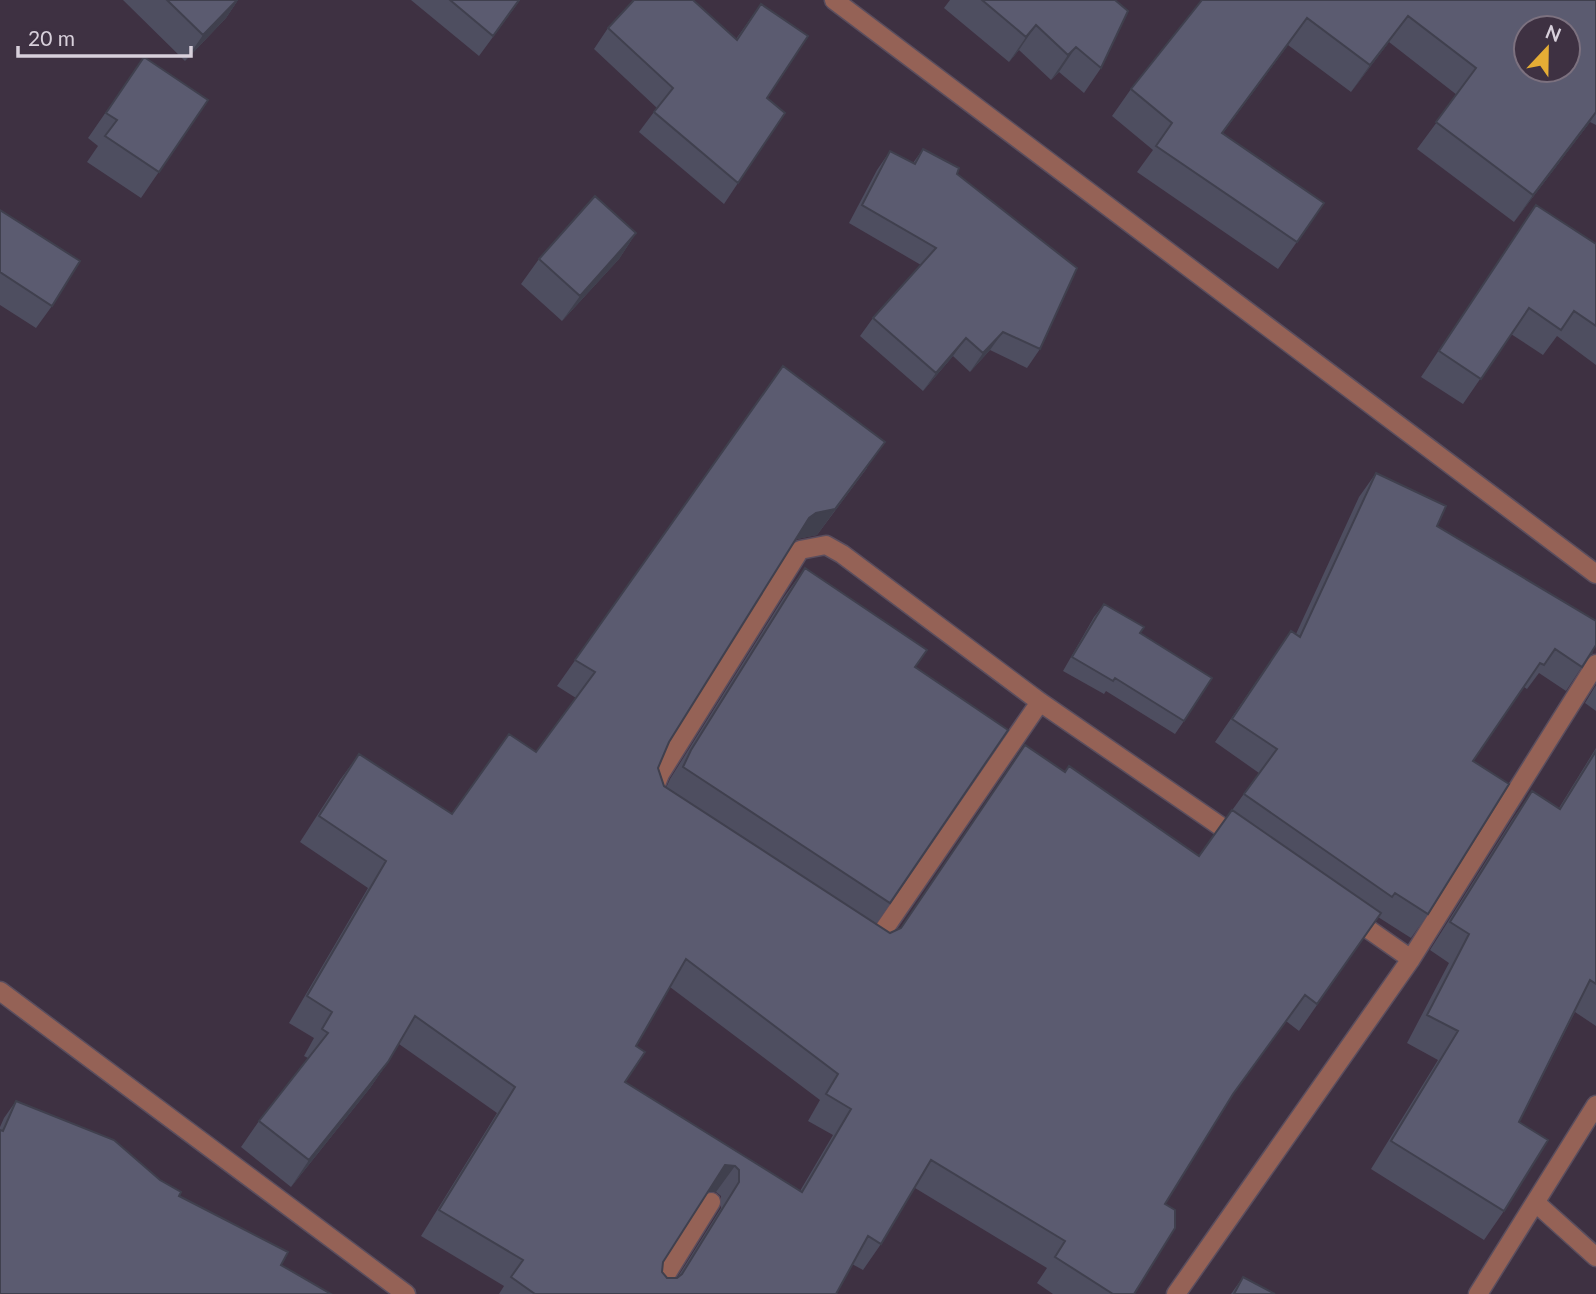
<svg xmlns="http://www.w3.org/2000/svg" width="1596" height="1294" viewBox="0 0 1596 1294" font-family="Lato,sans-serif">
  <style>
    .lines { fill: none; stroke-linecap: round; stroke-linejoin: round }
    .minor-casing { stroke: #5a4e5e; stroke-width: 21 }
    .minor { stroke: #956256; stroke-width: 18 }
    .wall { fill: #4e4e60; fill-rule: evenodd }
    .shaded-wall { fill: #40404e }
    .building { fill: #5b5b70; stroke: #40404e; stroke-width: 2; fill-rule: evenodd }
  </style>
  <rect width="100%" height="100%" fill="#3e3142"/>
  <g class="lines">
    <defs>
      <path id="minor" d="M834,0l762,574
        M651,796l9,-22 140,-224 26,-5 16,9 198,148 199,137
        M1351,917l60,42
        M872,947l168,-245
        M0,991l406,303
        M1536,1203l60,54
        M654,1294l57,-92
        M1176,1294l235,-335 185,-295
        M1478,1294l118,-189"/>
    </defs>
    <use href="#minor" class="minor-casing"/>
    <use href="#minor" class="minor"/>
  </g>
  <path class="wall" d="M123,0h115l-12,18 -41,43z
    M411,0h109l-41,56z
    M950,0h165l-14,68 -17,25 -25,-21 -8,8 -32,-30 -10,12 -65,-54z
    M1202,0h394v125l-6,-3 -76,100 -97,-73 40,-54 -68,-53 -38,50 -63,-47 -66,89 102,69 -46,66 -141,-97 16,-22 -41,-34 19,-27z
    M761,4l6,94 -29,85 -14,21 -85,-72 18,-24 -63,-59 14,-21 128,11z
    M144,57l64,43 -67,98 -54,-36 11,-16 -10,-8z
    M923,149l34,25 83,175 -13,19 -37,-18 -20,22 -17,-16 -30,35 -63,-55 13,-18 48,-53 -72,-42 28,-53 13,-19 23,12z
    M1536,205l60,39v121l-39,-29 -14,19 -32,-21 -48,70 -42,-27z
    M0,210l52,96 -16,22 -36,-23z
    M636,233l-17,26 -57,62 -41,-37 18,-25z
    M783,366l84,102 -50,67 -20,4 -3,2 -125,201 -11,26 6,18 2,2 4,-9 114,-182 21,-29 110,99 93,63 -132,194 14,9 10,-4 165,-157 134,84 60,-83 -44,-31 76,-111 5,3 63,-137 17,-24 61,53 156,127 -4,3 -23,35 -27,-18 -12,16 -3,-2 -51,74 -45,153 -17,24 -33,-21 -79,114 -13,-10 -57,78 -64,105 -31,90h-81l-16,-11 10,-15 -132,-80 -34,56 -18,26 -11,-6 -16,30h-337l5,-8 -83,-50 76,-123 -98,-69 -11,18 -18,26 -79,99 -50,-40 18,-26 49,-63 -4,-2 10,-18 -25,-15 79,-135 -68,-46 40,-62 19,-26 93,60 84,-62 40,-54 -19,-12zM670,987l150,113 -12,21 25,14 -33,56 -175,-109 11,-36zM708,1192h8l5,4v12l-44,70h-10l-5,-6 1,-10z
    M1104,604l36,29 44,88 -9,13 -69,-43 -2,3 -41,-23 31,-54z
    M1596,685v26l-11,-8z
    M1596,748v278l-21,-14 -56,110 -15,89 -20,29 -113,-71 67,-109 -31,-17 42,-80 -19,-13 82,-130 20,-29 27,17z
    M16,1101l163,95 102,69 -281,29v-167l4,-9z
    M1243,1277l32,17h-44z"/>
  <path class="shaded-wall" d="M237,0h1l-12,18 -41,43 18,-26z
    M1408,16l-19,26 -38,50 19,-27z
    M1307,18l-19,27 -85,115 19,-27z
    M1036,25l-17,25 -10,12 17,-25z
    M1076,47l-17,25 -8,8 17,-25z
    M1596,112l-6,10 -76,100 19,-27z
    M636,233l-17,26 -57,62 18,-25z
    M1003,332l-13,18 -20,22 13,-19z
    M966,338l-13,18 -30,35 13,-18z
    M885,442l-68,93 -20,4 -7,5 19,-26z
    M388,1062l-18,26 -79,99 18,-27z
    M725,1165l10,1 -19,26h-10z"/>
  <path class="building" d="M167,0h70l-34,35z
    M450,0h69l-26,36z
    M634,0h59l44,40 24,-36 47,32 -41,62 18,15 -47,70 -84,-71 19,-24 -65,-60z
    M982,0h133l13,11 -27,57 -25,-21 -8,8 -32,-30 -10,12z
    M1202,0h394v112l-63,83 -97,-73 40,-54 -68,-52 -38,49 -63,-47 -85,115 102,70 -27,39 -141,-96 16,-23 -41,-34zM1526,28h42v42h-42z
    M144,57l64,43 -49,72 -54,-36 12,-16 -11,-7z
    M923,149l36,19 -2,6 120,94 -37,81 -37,-17 -20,21 -17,-15 -30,35 -63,-55 63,-70 -74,-43 28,-54 25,13z
    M595,196l41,37 -56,63 -41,-37z
    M1536,205l60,39v82l-22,-15 -13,19 -32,-22 -48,71 -42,-28z
    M0,210l80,51 -28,45 -52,-34z
    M783,366l102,76 -50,67 -19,4 -7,5 -140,224 -11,26 6,18 226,147 11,-5 124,-183 40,27 4,-6 130,90 33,-46 149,103 -64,91 -12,-9 -72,99 -68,110 10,6v18l-41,66h-21l-58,-37 10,-16 -134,-81 -50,84 -13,-8 -32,58h-301l-24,-17 12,-17 -84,-50 76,-123 -100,-71 -27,46 -79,98 -50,-39 69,-88 -6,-4 10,-17 -25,-16 79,-135 -67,-45 40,-62 93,60 57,-80 27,18 59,-80 -20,-12zM686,959l152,115 -12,20 25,15 -49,83 -177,-110 20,-30 -9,-6zM725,1165l10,1 4,4v12l-57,92 -5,4h-10l-5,-6 1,-10z
    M1376,473l70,33 -9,20 159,95v24l-14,22 -27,-18 -11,16 -4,-2 -67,98 36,23 -81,130 -33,-21 -3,4 -148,-103 33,-45 -45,-30 59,-88 9,6z
    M805,568l122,82 -12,17 93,63 -118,173 -207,-136 8,-17z
    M1104,604l40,23 -4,6 72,45 -28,43 -69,-43 -2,3 -41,-24z
    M1596,751v233l-6,-4 -71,142 29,18 -44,71 -113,-70 67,-110 -31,-16 42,-81 -19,-12 82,-131 28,18z
    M16,1101l98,39 46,40 21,12 -2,4 109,56 -7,13 50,29h-331v-164l3,1z
    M1243,1277l32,17h-41z"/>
  <g transform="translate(1547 49) rotate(22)"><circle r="33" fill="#3e3142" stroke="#7c717f" stroke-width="2"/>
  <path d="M0-5L12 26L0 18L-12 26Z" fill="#e5ad35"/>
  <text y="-10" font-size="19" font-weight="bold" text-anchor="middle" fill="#d8d0db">N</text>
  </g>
  <path d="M18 46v10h173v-10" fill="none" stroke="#d8d0db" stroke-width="3.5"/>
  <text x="28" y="46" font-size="21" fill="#d8d0db" stroke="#3e3142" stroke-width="5" paint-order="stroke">20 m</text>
</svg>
